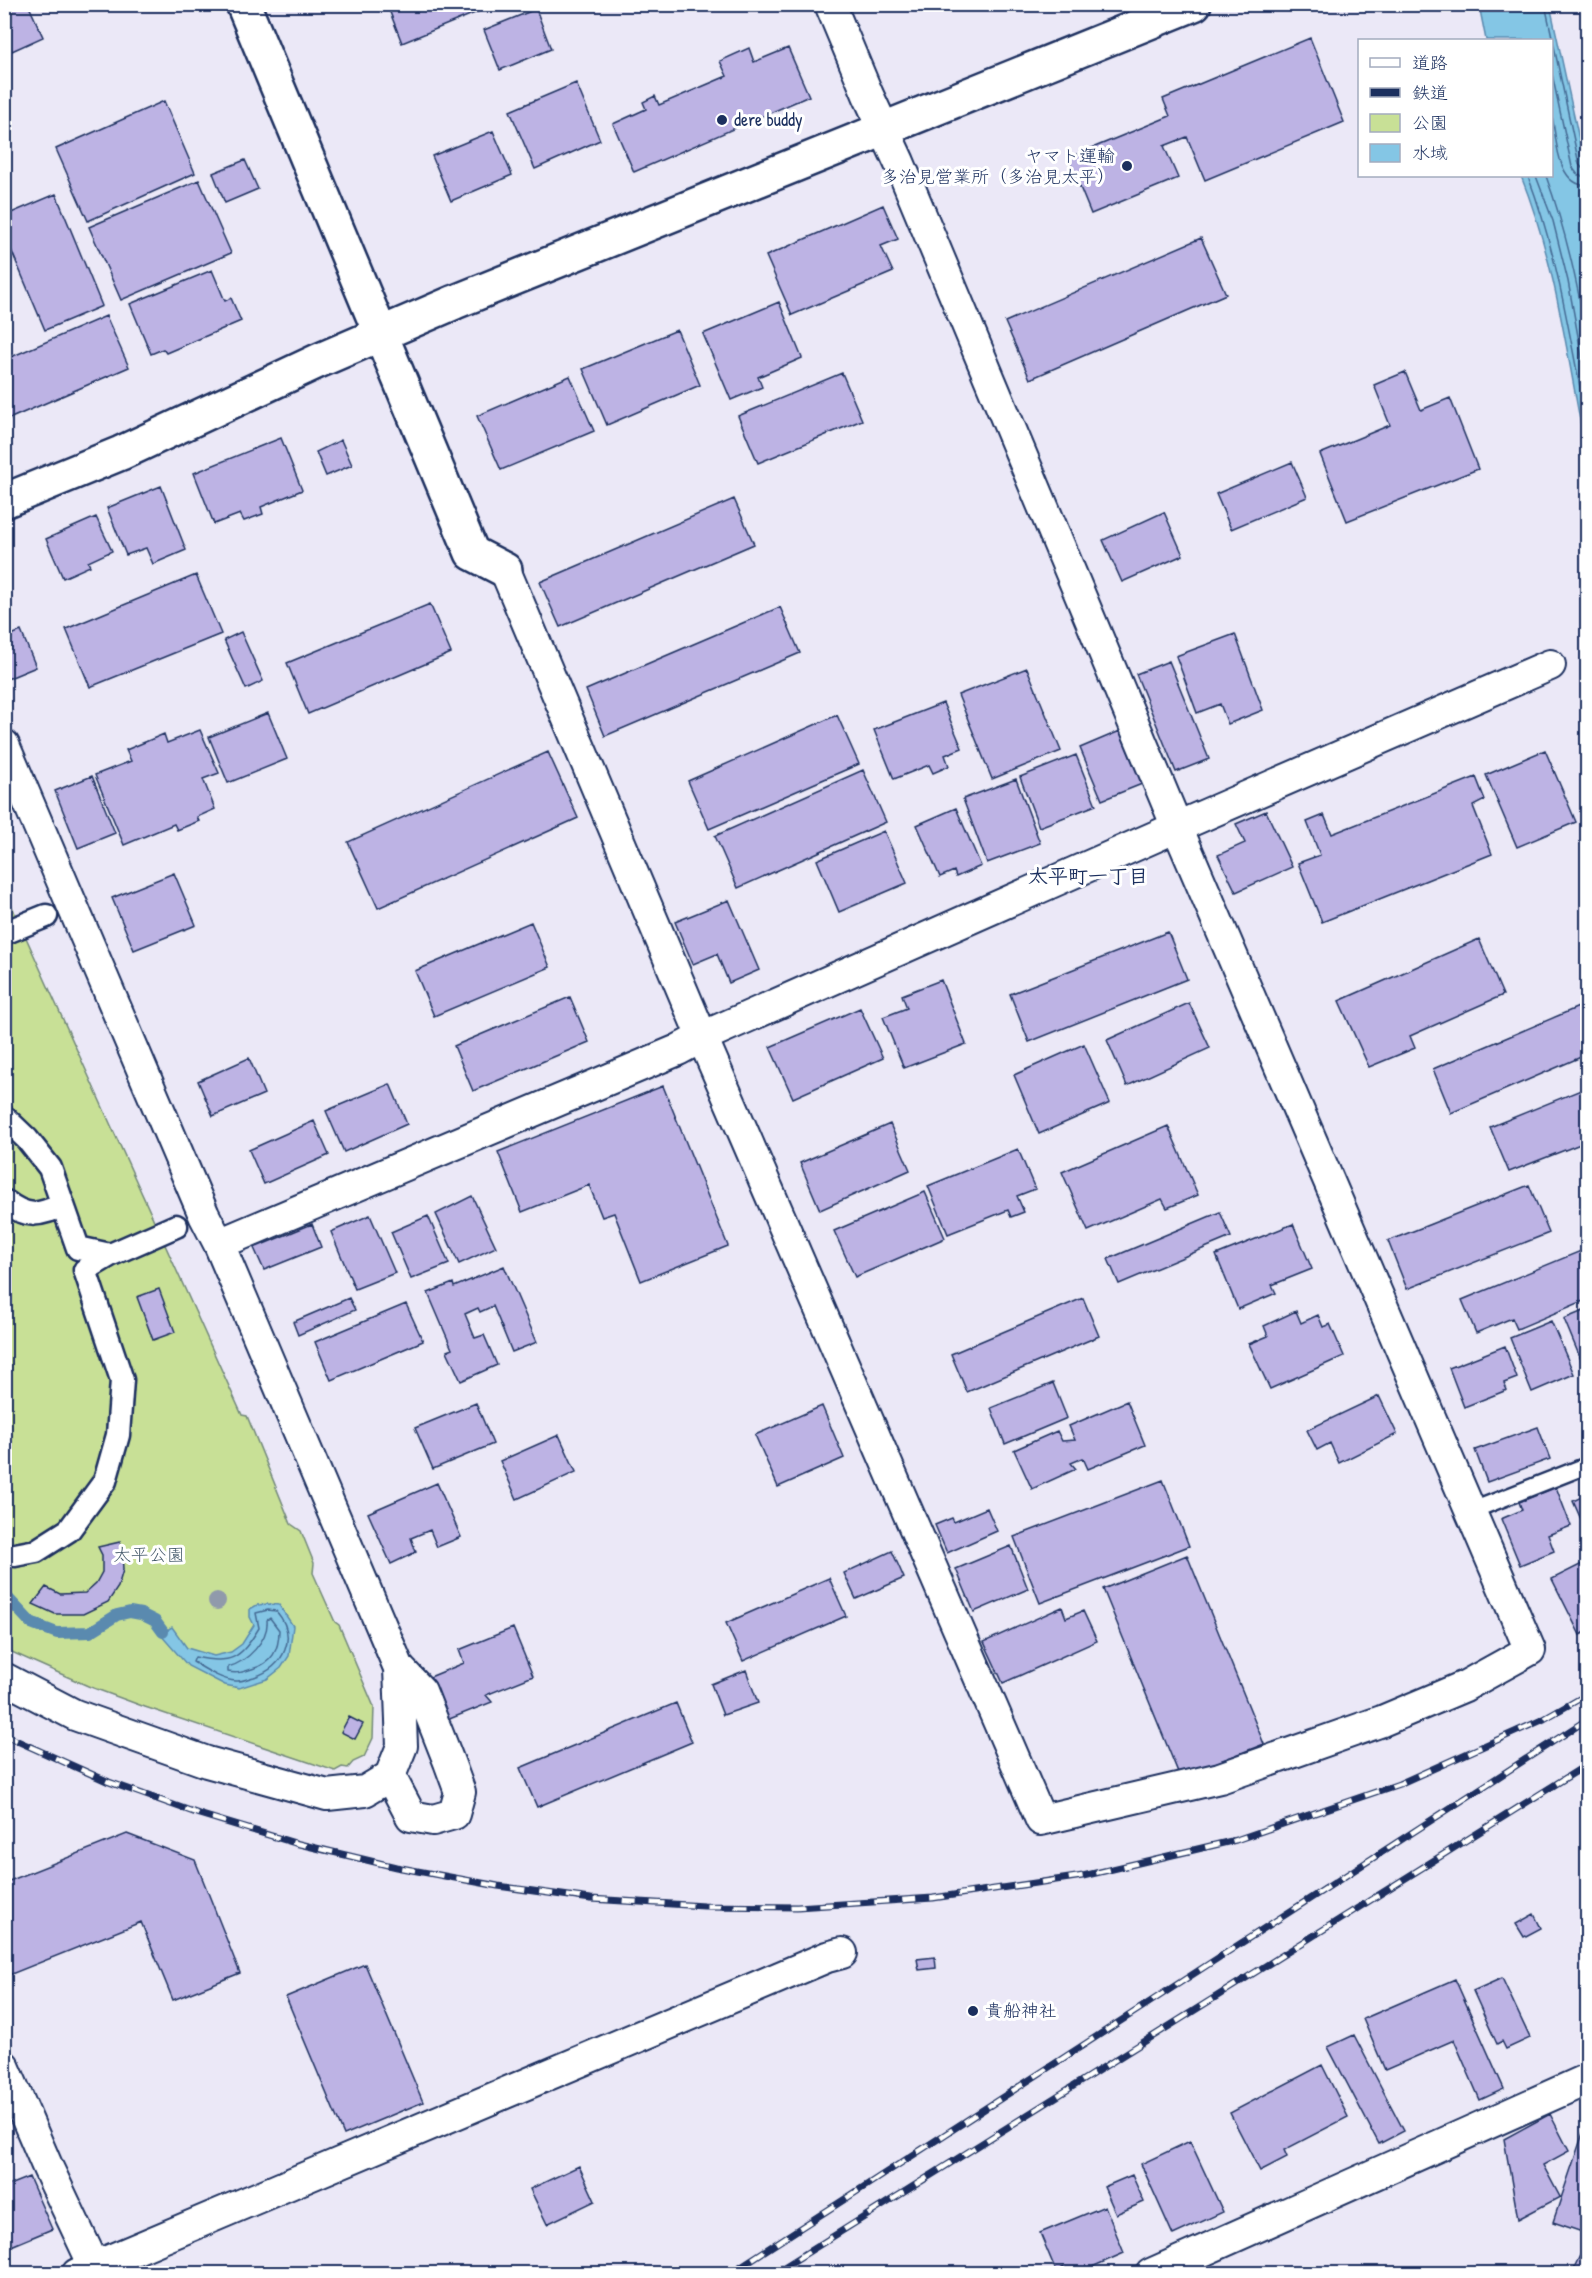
<svg xmlns="http://www.w3.org/2000/svg" width="1592" height="2278" viewBox="0 0 1592 2278" font-family="'Patrick Hand','Klee One',sans-serif">
  <style>
    .green { fill: #c8e096; stroke: #72887a; stroke-width: 1.5 }
    .water { fill: #84c6e5; stroke: #5a8aaf; stroke-width: 1.5 }
    .lines { fill: none; stroke-linecap: round; stroke-linejoin: round }
    .shore { stroke: #456b94; stroke-width: 1.5 }
    .stream { stroke: #5a8aaf; stroke-width: 12 }
    .building { fill: #bdb3e4; stroke: #1b2f5e; stroke-width: 1.5 }
    .service-casing { stroke: #1b2f5e; stroke-width: 20 }
    .pedestrian-casing { stroke: #1b2f5e; stroke-width: 27 }
    .minor-casing { stroke: #1b2f5e; stroke-width: 34 }
    .tertiary-casing { stroke: #1b2f5e; stroke-width: 38 }
    .service { stroke: #fff; stroke-width: 15 }
    .pedestrian { stroke: #fff; stroke-width: 22 }
    .minor { stroke: #fff; stroke-width: 30 }
    .tertiary { stroke: #fff; stroke-width: 33 }
    .rail-casing { stroke: #1b2f5e; stroke-width: 7 }
    .rail { stroke: #fff; stroke-width: 4.5; stroke-dasharray: 14; stroke-linecap: butt }
    .tree { fill: #909aab }
    .poi-dot { fill: #1b2f5e; stroke: #fff; stroke-width: 2 }
    .labels { text-anchor: middle; stroke-width: 6; stroke-linejoin: round; paint-order: stroke }
    .poi-label { font-size: 18px; fill: #1b2f5e; stroke: #fff; text-anchor: start }
    .park-label { font-size: 18px; fill: #465b6c; stroke: #fff }
    .neighbourhood-label { font-size: 20px; font-weight: bold; fill: #1b2f5e; stroke: #fff }
  </style>
  <rect width="100%" height="100%" fill="#ebe8f7"/>
  <filter id="ink" filterUnits="userSpaceOnUse"><feTurbulence type="fractalNoise" baseFrequency=".0167" numOctaves="2"/><feDisplacementMap in="SourceGraphic" scale="12" xChannelSelector="R" yChannelSelector="G"/><feConvolveMatrix kernelMatrix="1 2 1 2 8 2 1 2 1" color-interpolation-filters="sRGB"/></filter>
  <g filter="url(#ink)">
    <path class="green" d="M4,889l238,526 5,1 44,108 10,7 13,32 -1,10 22,49 4,3 35,82 -1,31 -9,19 -11,5 -5,6 -6,-1 -7,4 -190,-64 -57,-21 -83,-37z"/>
    <path class="water" d="M1479,5h71l37,171v281c-19,-95 -30,-191 -66,-281h31v-136h-66z
      M268,1604l11,1 14,21 -4,30 -8,12 -14,11 -28,9 -14,-3 -37,-19 -28,-32 12,-7 15,21 27,8 17,-4 11,-8 12,-19 -4,-8v-8l7,-4z"/>
    <g class="lines">
      <path class="shore" d="M1545,4l34,160 3,4 6,1
        M1552,74l20,93 6,8 10,2
        M1552,116c5,23 4,69 36,70
        M1528,176c31,81 42,166 60,251
        M1536,176l17,45 15,60 20,110
        M1546,176c20,54 31,108 42,165
        M268,1610l8,1c23,26 8,56 -22,66 -6,1 -12,5 -18,4 -15,-1 -31,-12 -43,-19l2,-5c36,8 45,2 64,-29l-3,-15z
        M270,1618l9,12c0,21 -7,33 -27,39 -9,3 -15,5 -24,3v-5c19,-5 41,-27 39,-47z"/>
      <path class="stream" d="M4,1594l27,29 26,10 33,-1 27,-17 13,-3 11,2 14,7 8,11"/>
    </g>
    <path class="building" d="M11,4h17l15,33 -31,14 -8,-16v-27z
      M393,4h104l-95,39 -14,-36z
      M536,9l15,40 -51,21 -16,-40z
      M1310,38l34,84 -139,58 -18,-43 -23,9 14,32 -87,36 -23,-56 102,-42 -7,-17z
      M749,48l5,14 34,-14 21,48 -175,76 -21,-48 33,-15 -3,-7 12,-6 4,9 68,-29 -7,-15z
      M576,83l24,57 -65,29 -25,-58z
      M164,101l31,72 -107,48 -32,-72z
      M493,131l19,44 -61,26 -19,-45z
      M245,160l13,29 -33,14 -12,-30z
      M199,180l32,73 -110,47 -32,-73z
      M56,194l46,112 -57,24 -41,-97v-17z
      M883,205l15,34 -17,7 12,26 -101,43 -26,-59z
      M1201,238l25,56 -196,85 -25,-57z
      M212,270l13,31 6,-3 10,23 -75,32 -3,-4 -12,5 -21,-50z
      M779,302l23,56 -44,19 4,10 -31,13 -28,-66z
      M106,316l23,51 -125,54v-61z
      M677,330l23,55 -93,40 -24,-56z
      M1405,372l16,38 29,-12 28,71 -131,52 -27,-67 70,-29 -16,-40z
      M842,373l20,47 -104,43 -20,-47z
      M570,376l24,55 -93,39 -24,-54z
      M281,438l21,52 -41,17 2,7 -19,7 -4,-7 -26,10 -20,-51z
      M341,440l11,25 -26,11 -10,-24z
      M1292,462l15,35 -76,32 -15,-35z
      M161,486l25,64 -33,14 -7,-16 -20,7 -19,-47z
      M734,499l20,45 -194,83 -20,-45z
      M1164,512l19,43 -61,27 -19,-42z
      M96,517l16,34 -24,11 2,4 -27,12 -17,-39z
      M196,575l25,59 -131,53 -24,-58z
      M430,604l21,49 -143,61 -21,-51z
      M780,607l20,46 -195,83 -19,-46z
      M21,631l15,36 -29,12 -3,-5v-36z
      M241,632l22,49 -17,8 -22,-49z
      M1235,634l28,76 -35,14 -8,-20 -23,9 -21,-57z
      M1169,661l40,98 -33,13 -40,-98z
      M1027,668l34,83 -69,28 -34,-84z
      M943,703l19,45 -17,7 4,11 -16,7 -4,-8 -35,14 -20,-49z
      M268,713l19,46 -59,24 -19,-46z
      M837,715l22,49 -150,65 -21,-48z
      M200,730l19,43 -16,6 12,30 -18,8 2,4 -22,9 -3,-6 -50,21 -29,-70 36,-14 -5,-11 38,-16 3,9z
      M1120,731l22,53 -40,16 -22,-52z
      M1545,750l31,72 -59,25 -31,-72z
      M548,752l30,66 -200,90 -30,-66z
      M1076,755l20,50 -57,22 -19,-50z
      M863,770l23,52 -148,66 -23,-52z
      M92,776l23,57 -37,15 -23,-57z
      M1476,777l9,23 -12,6 19,48 -170,68 -24,-59 22,-8 -13,-33 17,-7 8,19z
      M1016,779l24,64 -53,20 -24,-64z
      M956,808l25,58 -25,11 -2,-6 -14,6 -23,-52z
      M1266,811l26,56 -56,25 -18,-37 27,-12 -9,-19z
      M884,831l23,52 -68,29 -22,-52z
      M174,873l22,52 -62,25 -22,-52z
      M729,900l30,70 -30,13 -12,-29 -24,10 -18,-42z
      M531,922l19,45 -116,49 -19,-45z
      M1168,932l19,47 -158,63 -19,-48z
      M1479,939l24,56 -93,41 5,12 -46,19 -30,-66z
      M941,980l25,64 -62,24 -21,-51 24,-9 -5,-13z
      M570,997l19,45 -116,49 -19,-45z
      M1189,1003l21,45 -83,38 -20,-46z
      M1588,1003v51l-137,59 -18,-44z
      M860,1008l23,50 -90,40 -23,-51z
      M1084,1044l26,59 -71,31 -25,-59z
      M249,1058l15,36 -51,22 -15,-35z
      M390,1084l17,40 -63,28 -18,-41z
      M663,1086l65,160 -87,35 -27,-68 -12,4 -13,-32 -67,27 -24,-60z
      M1588,1087v54l-79,31 -19,-45z
      M314,1121l15,34 -65,29 -15,-34z
      M890,1124l20,46 -90,40 -20,-47z
      M1168,1126l30,69 -31,13 -5,-9 -74,32 -26,-59z
      M1018,1149l17,40 -18,7 7,16 -13,5 -3,-7 -60,24 -20,-48z
      M1529,1185l20,48 -142,56 -19,-48z
      M925,1192l20,46 -90,39 -21,-46z
      M472,1196l24,51 -37,17 -23,-50z
      M1220,1212l11,25 -112,47 -11,-25z
      M370,1215l25,58 -40,16 -24,-57z
      M428,1216l21,48 -38,15 -20,-47z
      M312,1224l9,23 -57,23 -10,-22z
      M1293,1224l19,45 -40,16 4,8 -38,16 -22,-54z
      M1588,1248v51l-71,30 -5,-11 -36,15 -14,-33z
      M504,1266l33,76 -25,10 -19,-46 -13,6 -2,-4 -13,6 10,24 9,-3 13,30 -36,16 -14,-30 5,-2 -24,-56 25,-10 1,4z
      M159,1289l16,43 -22,8 -16,-43z
      M349,1298l6,12 -57,25 -5,-13z
      M1083,1298l16,38 -132,56 -16,-38z
      M406,1304l17,37 -92,39 -16,-38z
      M1588,1309v62l-2,1 -22,-53z
      M1296,1311l5,12 17,-8 5,12 7,-3 14,32 -74,33 -21,-45 19,-8 -4,-10z
      M1551,1321l23,53 -42,18 -22,-54z
      M1505,1346l12,32 -13,5 3,7 -43,17 -15,-39z
      M1053,1383l14,35 -62,26 -14,-36z
      M1379,1396l18,38 -58,29 -9,-20 -13,7 -10,-20z
      M1127,1401l18,44 -57,24 -5,-11 -12,5 5,6 -44,20 -18,-39 43,-19 5,10 13,-1 -6,-14z
      M476,1403l17,41 -60,25 -18,-41z
      M822,1406l22,52 -66,29 -23,-52z
      M1538,1427l12,32 -63,23 -12,-32z
      M559,1435l17,37 -59,27 -17,-38z
      M1163,1480l26,66 -149,57 -26,-66z
      M437,1483l24,54 -24,10 -7,-17 -19,8 5,14 -25,12 -23,-51z
      M1556,1487l15,39 -23,9 6,16 -34,14 -19,-46 21,-9 -3,-8z
      M1588,1494v41l-15,-34z
      M987,1508l10,23 -50,22 -12,-28 17,-7 2,4z
      M120,1542l2,7 1,21 -5,17 -10,15 -25,12h-28l-22,-10 13,-17 14,7 25,-1 11,-10 6,-11v-17l-4,-8z
      M1011,1546l17,43 -54,23 -18,-43z
      M892,1551l12,27 -48,21 -12,-26z
      M1187,1555l77,189 -84,33 -77,-188z
      M1588,1561v70l-8,4 -28,-56z
      M829,1578l17,38 -103,45 -17,-38z
      M1062,1607l4,11 17,-7 14,30 -94,42 -19,-41z
      M513,1628l20,48 -47,19 6,7 -45,18 -17,-43 34,-14 -5,-13z
      M746,1670l12,33 -35,12 -12,-31z
      M676,1703l16,39 -155,65 -17,-39z
      M349,1717l14,7 -8,15 -14,-7z
      M127,1834l68,26 45,113 -67,27 -32,-78 -137,55v-94z
      M1534,1914l7,14 -17,9 -8,-13z
      M935,1957l1,11 -17,2 -2,-11z
      M365,1964l58,138 -79,33 -58,-138z
      M1502,1978l28,60 -24,11 -4,-8 -5,3 -24,-53z
      M1455,1979l49,110 -24,11 -26,-60 -69,30 -22,-51z
      M1354,2035l50,96 -25,13 -51,-97z
      M1322,2065l26,52 -64,33 3,7 -27,14 -30,-58z
      M1550,2114l19,37 -26,14 17,32 -42,22 -14,-80z
      M1583,2133l5,1v100l-35,-12z
      M1190,2141l33,71 -50,23 -32,-71z
      M579,2166l16,35 -48,23 -17,-35z
      M1132,2175l12,27 -28,12 -12,-27z
      M29,2177l23,52 -48,20v-62z
      M1105,2206l19,47 -48,21h-10l-2,-7 -8,4 -16,-38z
      M1587,2241l1,33h-17z"/>
    <g class="lines">
      <defs>
        <path id="service" d="M1471,1511l117,-46"/>
        <path id="pedestrian" d="M4,933l42,-17
          M4,1117l23,22 23,29 28,80 32,7 66,-29
          M6,1202c22,17 33,13 57,3
          M15,1555l21,-4 33,-21 36,-49 13,-46 4,-55 -37,-110 25,-15"/>
        <path id="minor" d="M505,570l197,467 339,783 179,-42 162,-57 83,-35 65,-36 -353,-823 -278,-665 -31,-67 -38,-91
          M4,745l200,470 15,29 180,424 22,23 28,71 11,30 -6,22 -21,6 -22,-4 -21,-40 12,-30 -3,-78
          M219,1244l459,-194 24,-13 475,-210 373,-162
          M4,1678l71,37 132,47 120,33 38,-4 25,-15
          M4,2066l44,102 50,106
          M77,2274l750,-317 15,-4
          M1151,2274l437,-195"/>
        <path id="tertiary" d="M243,4l229,549 33,17
          M4,501l117,-48 197,-92 137,-59 739,-298"/>
      </defs>
      <use href="#service" class="service-casing"/>
      <use href="#pedestrian" class="pedestrian-casing"/>
      <use href="#minor" class="minor-casing"/>
      <use href="#tertiary" class="tertiary-casing"/>
      <use href="#service" class="service"/>
      <use href="#pedestrian" class="pedestrian"/>
      <use href="#minor" class="minor"/>
      <use href="#tertiary" class="tertiary"/>
      <defs>
        <path id="rail" d="M4,1735l105,47 90,32 96,29 101,24 102,19 93,13 113,7 93,1 136,-9 150,-22 153,-36 163,-56 145,-65 44,-25
          M729,2274l859,-555
          M773,2274l815,-510"/>
      </defs>
      <use href="#rail" class="rail-casing"/>
      <use href="#rail" class="rail"/>
    </g>
    <circle class="tree" cx="217" cy="1601" r="9"/>
  </g>
  <g class="poi-dot">
    <circle cx="722" cy="120" r="6"/>
    <circle cx="1127" cy="166" r="6"/>
    <circle cx="973" cy="2011" r="6"/>
  </g>
  <g class="labels">
    <g class="poi-label">
      <text x="734" y="126">dere buddy</text>
      <text x="1115" y="162" text-anchor="end">ヤマト運輸<tspan x="1115" dy="21">多治見営業所（多治見太平）</tspan></text>
      <text x="985" y="2017">貴船神社</text>
    </g>
    <g class="park-label">
      <text x="149" y="1561">太平公園</text>
    </g>
    <g class="neighbourhood-label">
      <text x="1088" y="883">太平町一丁目</text>
    </g>
  </g>
  <rect width="1592" height="2278" fill="none" stroke="#fff" stroke-width="24"/>
  <rect x="12" y="12" width="1568" height="2254" fill="none" stroke="#1b2f5e" stroke-width="2" filter="url(#ink)"/>
  <rect x="1358" y="39" width="195" height="138" fill="#ffffff" stroke="#a4acbf" stroke-width="1.5"/>
  <rect x="1370" y="58" width="30" height="9" fill="#ffffff" stroke="#a4acbf" stroke-width="1.5"/>
  <text x="1412" y="69" font-size="18" fill="#1b2f5e">道路</text>
  <rect x="1370" y="88" width="30" height="9" fill="#1b2f5e" stroke="#a4acbf" stroke-width="1.5"/>
  <text x="1412" y="99" font-size="18" fill="#1b2f5e">鉄道</text>
  <rect x="1370" y="114" width="30" height="18" fill="#c8e096" stroke="#a4acbf" stroke-width="1.5"/>
  <text x="1412" y="129" font-size="18" fill="#1b2f5e">公園</text>
  <rect x="1370" y="144" width="30" height="18" fill="#84c6e5" stroke="#a4acbf" stroke-width="1.5"/>
  <text x="1412" y="159" font-size="18" fill="#1b2f5e">水域</text>
</svg>
